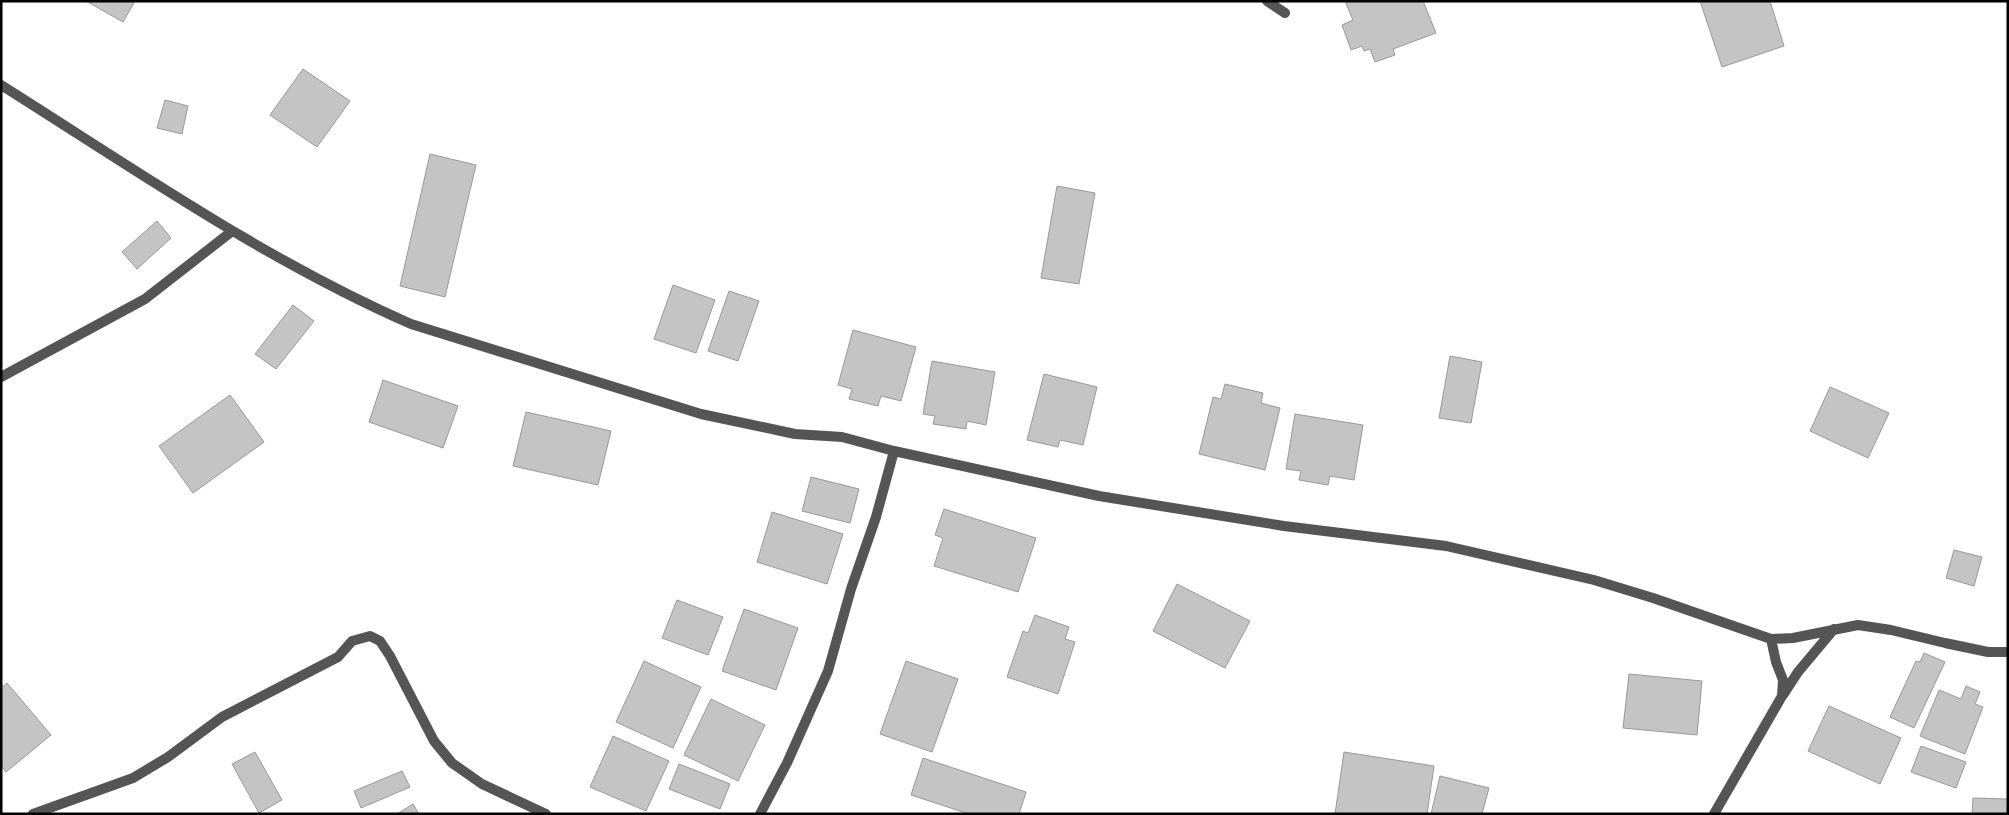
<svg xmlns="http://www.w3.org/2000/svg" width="2009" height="815" viewBox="0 0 2009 815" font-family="Raleway,sans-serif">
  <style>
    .building { fill: #c4c4c4; stroke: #999 }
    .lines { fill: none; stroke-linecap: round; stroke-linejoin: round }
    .street { stroke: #555; stroke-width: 10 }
  </style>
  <rect width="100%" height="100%" fill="#fff"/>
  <path class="building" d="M86,1h49l-12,21z
    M1345,1h78l13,32 -43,16 2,6 -20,7 -5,-13 -6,2 -2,-5 -11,4 -9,-25 11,-5z
    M1700,1h70l14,45 -62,21z
    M303,69l47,32 -33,46 -47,-32z
    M165,100l23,6 -6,28 -25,-6z
    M430,154l46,11 -31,132 -45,-11z
    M1057,186l38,7 -16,91 -38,-6z
    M157,221l14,17 -34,31 -15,-17z
    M673,285l42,15 -19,53 -42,-14z
    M729,291l30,10 -21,60 -30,-10z
    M293,305l21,16 -38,48 -21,-15z
    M853,330l63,17 -15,54 -20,-5 -3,10 -29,-7 3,-10 -14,-4z
    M1450,356l32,6 -11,61 -32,-5z
    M932,361l63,11 -9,53 -19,-4 -1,8 -33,-5 2,-8 -12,-2z
    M1044,374l53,13 -14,58 -23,-5 -2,7 -31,-7z
    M383,380l75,26 -15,42 -74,-26z
    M1225,384l38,9 -2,10 19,5 -15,62 -66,-16 14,-57 8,2z
    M1830,387l59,26 -21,45 -58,-27z
    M230,395l34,47 -71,51 -34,-47z
    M526,412l85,19 -13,54 -85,-19z
    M1295,414l68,11 -9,55 -24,-4 -2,9 -29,-5 2,-9 -15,-2z
    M811,477l48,12 -9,34 -48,-12z
    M944,509l92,29 -18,54 -84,-26 9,-28 -8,-3z
    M772,512l71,22 -16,50 -70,-22z
    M1954,550l28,7 -8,29 -28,-8z
    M1177,584l73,37 -25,47 -72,-37z
    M677,600l46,17 -15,38 -46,-17z
    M744,609l54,19 -22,62 -54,-19z
    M1035,615l34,12 -4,12 10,3 -17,52 -51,-17 16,-46 5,2z
    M1924,653l21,9 -31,66 -24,-11 26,-56 4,1z
    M644,661l57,26 -28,61 -57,-26z
    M906,661l52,18 -26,73 -52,-18z
    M1629,674l73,7 -5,54 -74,-7z
    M7,683l44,52 -45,37 -5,-7v-77z
    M1966,686l14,6 -5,12 8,3 -18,47 -45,-18 19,-46 22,9z
    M711,699l54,26 -27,56 -54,-26z
    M1829,706l72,32 -21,46 -72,-33z
    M613,736l56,25 -23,50 -56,-24z
    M1921,746l45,16 -10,26 -45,-16z
    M255,752l27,48 -23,13 -27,-49z
    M1344,752l90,14 -7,48h-92z
    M923,758l103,34 -7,22h-50l-58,-19z
    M679,764l51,20 -10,25 -51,-20z
    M402,771l8,16 -49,21 -7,-17z
    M1440,776l49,12 -7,26h-51z
    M1973,798l35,1v15h-36z
    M413,804l6,10h-22z"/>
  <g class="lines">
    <path class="street" d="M1267,1l18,12
      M1,85c135,85 264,175 410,239l290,90 94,20 47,3 52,14 205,45 185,30 162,20 148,34 59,18 118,41 22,-1 65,-13 33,5 54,13 43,9h20
      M1,377l144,-78 86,-67
      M1783,695l15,-23 36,-43
      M33,814l100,-36 35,-21 54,-40 116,-60 14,-16 18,-5 10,5 10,15 44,85 18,22 30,21 64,30
      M760,814l27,-51 41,-92 23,-82 25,-72 18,-66
      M1714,814l68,-118 1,-16 -7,-18 -5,-23"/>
  </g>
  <rect width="2009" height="815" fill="none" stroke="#000000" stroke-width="5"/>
</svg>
